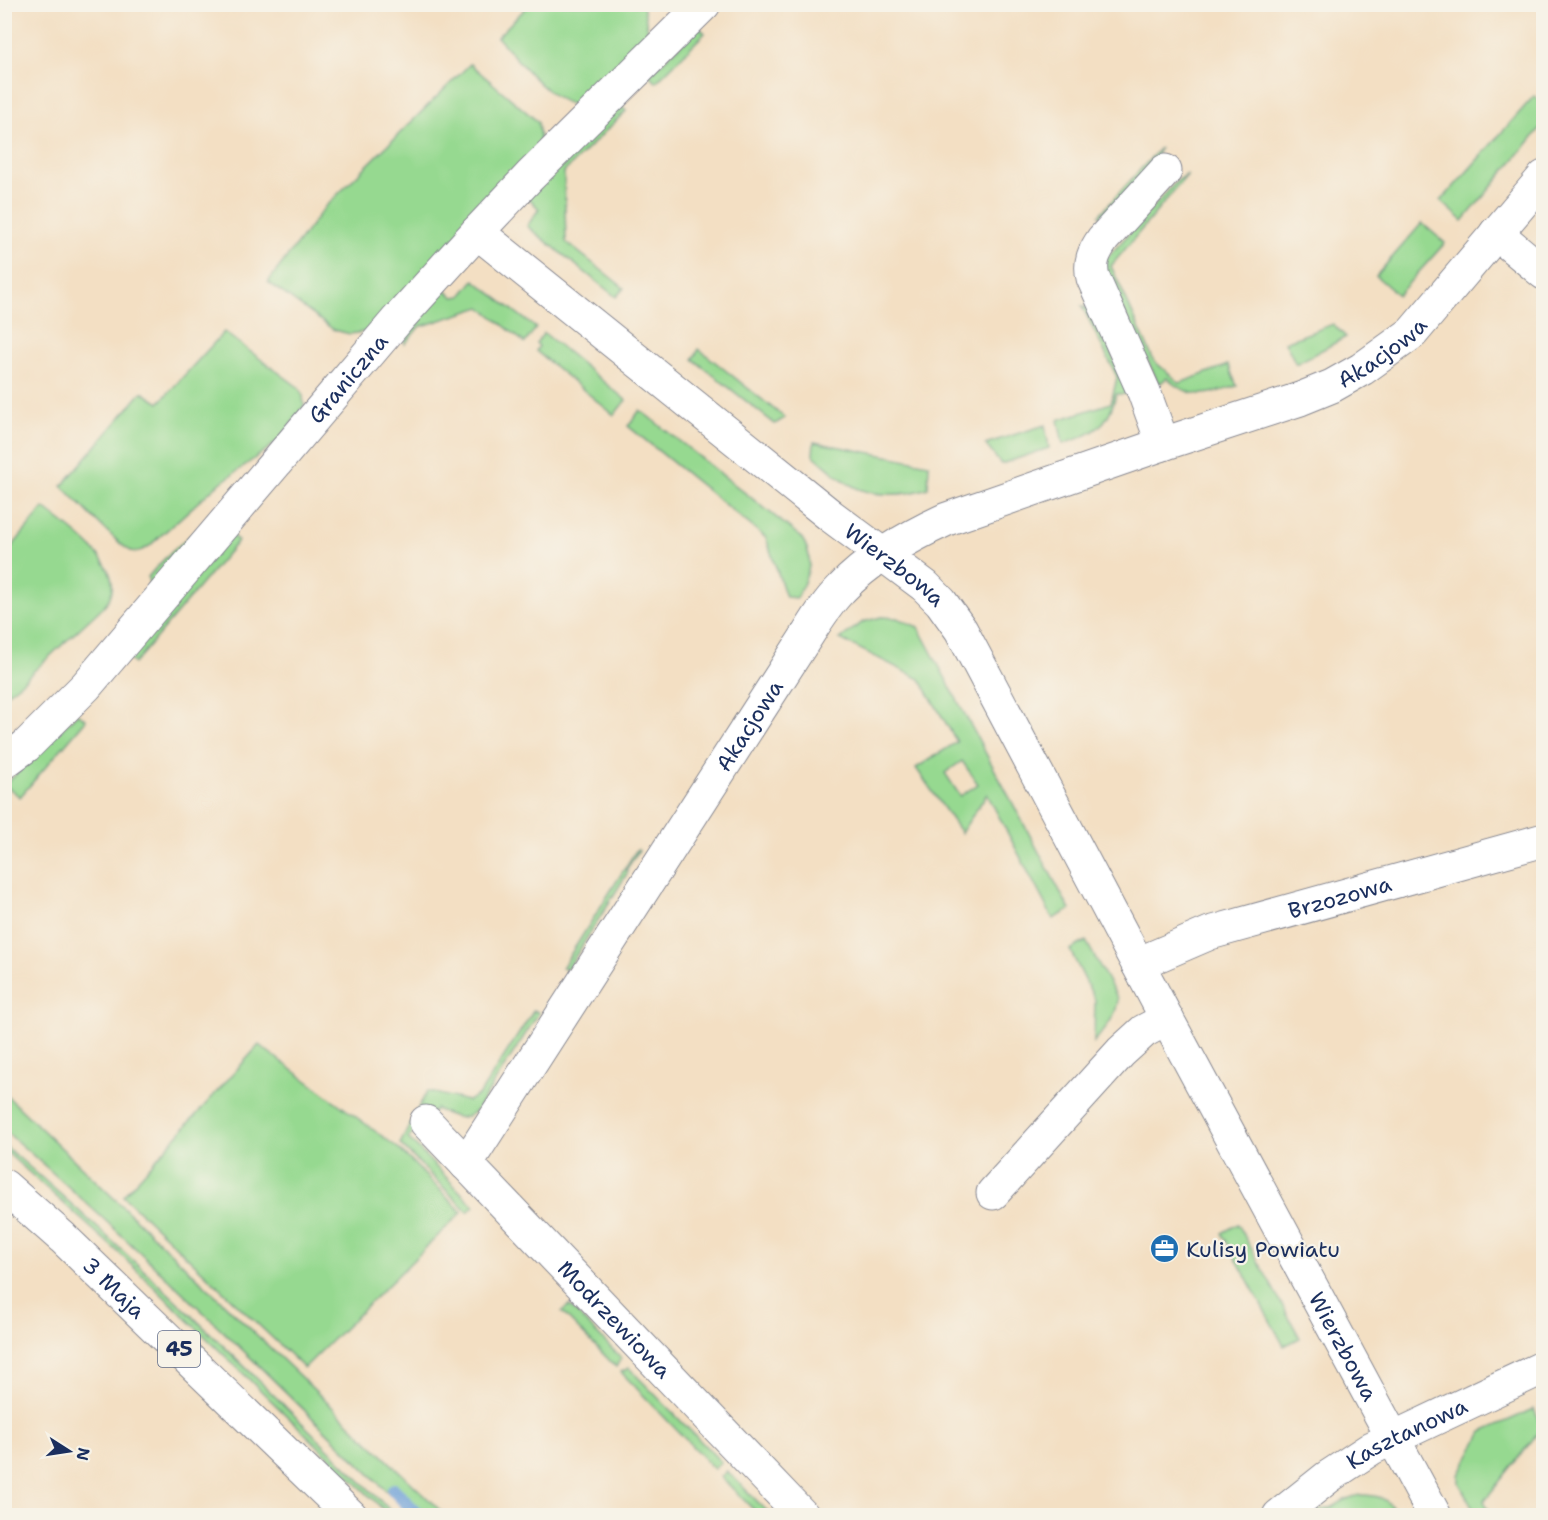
<svg xmlns="http://www.w3.org/2000/svg" width="1548" height="1520" viewBox="0 0 1548 1520" font-family="'Shantell Sans',sans-serif">
  <style>
    .green { fill: #96d990; stroke: #588477; stroke-width: 1.5; fill-rule: evenodd }
    .lines { fill: none; stroke-linecap: round; stroke-linejoin: round }
    .stream { stroke: #6b9ed7; stroke-width: 14 }
    .minor-casing { stroke: #878790; stroke-width: 35 }
    .major-casing { stroke: #878790; stroke-width: 35 }
    .minor { stroke: #fff; stroke-width: 33 }
    .major { stroke: #fff; stroke-width: 33 }
    .labels { text-anchor: middle; stroke-width: 4.5; stroke-linejoin: round; paint-order: stroke }
    .shield { fill: #f7f3e8; stroke: #5d6a87; stroke-width: 1.5 }
    .shield-label { font-size: 21px; font-weight: bold; fill: #1b2f5e }
    .street-label { font-size: 22px; fill: #1b2f5e; stroke: #f7f3e8 }
    .poi-label { font-size: 22px; fill: #1b2f5e; stroke: #f7f3e8; text-anchor: start }
  </style>
  <rect width="100%" height="100%" fill="#f7f3e8"/>
  <filter id="ink" filterUnits="userSpaceOnUse"><feTurbulence type="fractalNoise" baseFrequency=".0167" numOctaves="2"/><feDisplacementMap in="SourceGraphic" scale="12" xChannelSelector="R" yChannelSelector="G"/><feConvolveMatrix kernelMatrix="1 2 1 2 8 2 1 2 1" color-interpolation-filters="sRGB"/></filter>
  <filter id="wash" filterUnits="userSpaceOnUse"><feTurbulence type="fractalNoise" baseFrequency=".008" numOctaves="4" result="noise"/><feDisplacementMap in="SourceGraphic" scale="24" xChannelSelector="R" yChannelSelector="G"/><feGaussianBlur stdDeviation="1.35" result="paint"/><feColorMatrix in="noise" values="0 0 0 0 0 0 0 0 0 0 0 0 0 0 0 0 0 1.4 0 .05"/><feComposite in="paint" operator="in"/></filter>
  <g filter="url(#wash)">
    <rect width="100%" height="100%" fill="#f3dfc3"/>
    <path class="green" d="M530,4l113,1 6,31 -69,70c-30,-2 -62,-47 -83,-69z
      M699,27l6,6 -49,49 -7,-7z
      M470,64l68,58 2,18 -5,16 -164,172 -7,4 -14,2 -16,-4 -66,-48 57,-75z
      M1534,96l9,7v22l-80,96 -22,-20z
      M620,105l6,6 -62,61 2,70 58,46 -8,9 -89,-71 12,-17 -12,-13z
      M1160,148l-6,15 -51,56 -4,-4z
      M1188,174l-77,92 43,95 26,22 48,-18 9,21c-29,9 -46,15 -70,-8l-8,6 -54,-112v-12l72,-79z
      M1422,223l23,20 -47,52 -22,-19z
      M474,280l62,48 -11,15 -44,-36 -62,20 -14,17 -3,-11 41,-45 11,9 7,-1z
      M1082,306l10,3 35,80v5h-11c-8,34 -22,39 -53,50l-5,-24 53,-17 6,-26z
      M1333,324l13,13 -50,27 -11,-22z
      M224,332l74,55 5,9 1,10 -24,34 -65,47 -67,60c-6,3 -10,6 -17,4 -11,-3 -57,-54 -69,-65l80,-94 17,11z
      M544,333l82,67 -12,15 -78,-64 3,-5 -3,-3z
      M699,349l86,69 -10,6 -82,-65z
      M640,410l161,127c16,23 6,39 -4,61l-11,-1 -20,-59 -138,-112z
      M1045,425l4,23 -48,16 -16,-20z
      M814,442l115,22 -1,24c-23,8 -57,10 -79,-4 -13,-8 -24,-19 -36,-29z
      M44,508c21,17 81,56 66,89 -2,4 -5,8 -8,11l-80,74 -17,13v-140z
      M209,521l-53,66 -7,-3 -1,-7c18,-22 39,-39 61,-56z
      M232,535l6,6 -104,123 -7,-7z
      M881,617l16,1 21,9 152,283 -17,9 -66,-125 -26,39 -45,-65 41,-26 -37,-63 -80,-40 23,-17zM962,761l16,23 -18,12 -15,-23z
      M78,713l8,7 -66,77 -15,-12z
      M637,849l2,1 -13,20 2,2 -61,98 -5,-2z
      M1086,941l32,58c-1,17 -14,31 -24,43l1,-42 -25,-50z
      M534,1010l5,3 -63,98c-14,12 -25,5 -40,-2l-28,29 66,68 -6,6 -68,-68 27,-53 41,10 12,-7z
      M259,1045l139,103 64,64 -158,156 -181,-172z
      M4,1093l441,422h-34c-133,-131 -265,-262 -406,-384z
      M5,1146c136,116 263,243 390,369h-6l-271,-263 -113,-101z
      M1238,1224l62,114 -16,8 -62,-113z
      M569,1305l52,53 -5,9 -54,-55z
      M629,1368l92,94 -7,7 -93,-97z
      M1534,1409l8,19 -58,73 8,14h-15l-18,-32v-8l23,-43z
      M727,1471l44,44h-12l-38,-38z
      M1360,1495c20,0 28,3 37,20h-86c12,-9 14,-3 22,-8 10,-6 16,-10 27,-12z"/>
    <g class="lines">
      <path class="stream" d="M394,1490l25,26"/>
    </g>
  </g>
  <g filter="url(#ink)">
    <g class="lines">
      <defs>
        <g id="minor">
          <path id="s1" d="M477,232l354,284 94,70 16,16 20,28 206,389 268,497"/>
          <path d="M1496,233l48,40"/>
          <path d="M1163,444l-19,-52 -51,-114c-4,-16 1,-26 10,-39l62,-68"/>
          <path id="s2" d="M4,762l22,-16 60,-60 312,-367 79,-87 53,-56 174,-172"/>
          <path id="s3" d="M1138,964l72,-31 334,-93"/>
          <path id="s4" d="M426,1122l377,394"/>
          <path id="s5" d="M466,1164l342,-530c10,-16 20,-32 33,-45 29,-31 69,-53 106,-70l216,-75 137,-45 32,-13 30,-17 50,-36 132,-156"/>
          <path d="M993,1193l128,-141 23,-21 23,-12"/>
          <path id="s6" d="M1279,1516l49,-39 44,-29 172,-81"/>
        </g>
        <g id="major">
          <path id="s7" d="M4,1186l59,52 288,278"/>
        </g>
      </defs>
      <use href="#minor" class="minor-casing"/>
      <use href="#major" class="major-casing"/>
      <use href="#minor" class="minor"/>
      <use href="#major" class="major"/>
    </g>
  </g>
  <defs>
    <symbol id="office-disc" viewBox="-11 -11 22 22"><circle r="9.5" fill="#1f6fb2" stroke="#f7f3e8"/><path d="M-6-3h4V-5.5h4V-3h4V5H-6ZM-1-4.5V-3h2v-1.5ZM-6 0V1H6V0Z" fill="#fff"/></symbol>
  </defs>
  <g fill-rule="evenodd">
    <use href="#office-disc" x="1148" y="1232" width="33" height="33"/>
  </g>
  <g class="labels">
    <rect class="shield" x="158" y="1331" width="42" height="36" rx="4.5"/>
    <g class="shield-label">
      <text x="179" y="1356">45</text>
    </g>
    <g class="street-label">
      <text dy="8" stroke="none"><textPath href="#s5" startOffset="1282">Akacjowa</textPath></text>
      <text dy="8" stroke="none"><textPath href="#s2" startOffset="516">Graniczna</textPath></text>
      <text dy="8" stroke="none"><textPath href="#s1" startOffset="534">Wierzbowa</textPath></text>
      <text dy="8" stroke="none"><textPath href="#s5" startOffset="522">Akacjowa</textPath></text>
      <text dy="8" stroke="none"><textPath href="#s3" startOffset="213">Brzozowa</textPath></text>
      <text dy="8" stroke="none"><textPath href="#s7" startOffset="150">3 Maja</textPath></text>
      <text dy="8" stroke="none"><textPath href="#s4" startOffset="273">Modrzewiowa</textPath></text>
      <text dy="8" stroke="none"><textPath href="#s1" startOffset="1440">Wierzbowa</textPath></text>
      <text dy="8" stroke="none"><textPath href="#s6" startOffset="153">Kasztanowa</textPath></text>
    </g>
    <g class="poi-label">
      <text x="1186" y="1257">Kulisy Powiatu</text>
    </g>
  </g>
  <rect width="1548" height="1520" fill="none" stroke="#f7f3e8" stroke-width="24"/>
  <g transform="translate(69 1451) rotate(102)" stroke="#f7f3e8" stroke-width="4.5" paint-order="stroke">
  <path d="M0-4.5L10 22L0 15L-10 22Z" fill="#1b2f5e"/>
  <text y="-9" font-size="16" font-weight="bold" text-anchor="middle" fill="#1b2f5e">N</text>
  </g>
</svg>
